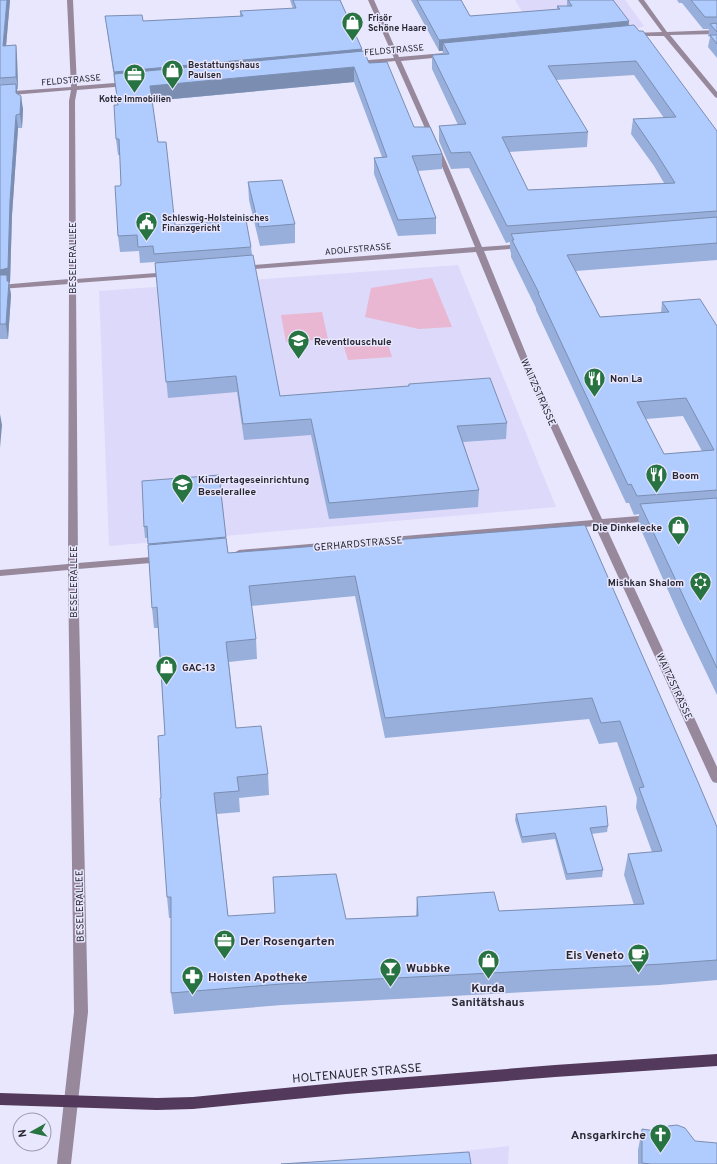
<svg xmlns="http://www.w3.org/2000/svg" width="717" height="1164" viewBox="0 0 717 1164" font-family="Overpass,sans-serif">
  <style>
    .built { fill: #ddd9fb }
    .green { fill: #e9b7d1 }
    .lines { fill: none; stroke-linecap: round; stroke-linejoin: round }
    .minor { fill: #97889c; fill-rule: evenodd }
    .major { fill: #53395b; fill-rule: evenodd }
    .wall { fill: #97afda; fill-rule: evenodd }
    .shaded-wall { fill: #7b8eb2 }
    .building { fill: #b0cbfe; stroke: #7b8eb2; fill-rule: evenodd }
    .labels { text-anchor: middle; stroke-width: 3; stroke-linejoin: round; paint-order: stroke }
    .far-poi-label { font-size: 9px; font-weight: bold; fill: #292832; stroke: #e9e7fd; text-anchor: start }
    .far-street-label { font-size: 9px; fill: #292832; stroke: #e9e7fd }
    .street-label { font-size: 10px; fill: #292832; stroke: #e9e7fd }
    .poi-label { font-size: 10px; font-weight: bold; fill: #292832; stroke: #e9e7fd; text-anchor: start }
    .near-poi-label { font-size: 12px; font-weight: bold; fill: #292832; stroke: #e9e7fd; text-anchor: start }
    .near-street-label { font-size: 12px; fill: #292832; stroke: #e9e7fd }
  </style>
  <rect width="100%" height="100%" fill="#e9e7fd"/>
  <path class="built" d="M515,0h110l19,26 -7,3 -113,-14z
    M458,265l98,242 -447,39 -10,-255z
    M509,1146l-1,18h-160z"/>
  <path class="green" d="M432,278l20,49 -33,2 -54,-12 6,-29z
    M322,312l6,27 -42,3 -5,-27z
    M388,344l4,13 -44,3 -4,-13z"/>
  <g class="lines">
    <path class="minor" d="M67,0h6l4,86 50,-4 3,2 -3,2 -50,4 -2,11 1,178 94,-7 4,2 -4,2 -94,7 2,280 85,-7 5,3 -5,3 -85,7 10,443 -17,152h-14l17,-152 -6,-442 -68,6v-6l68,-6 1,-280 -69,5v-4l69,-6v-178l2,-11 -71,6v-4l71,-5z
      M368,0h6l25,57 45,-4 3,2 -3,2 -43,4 46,103 35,83 40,-3 4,2 -4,2 -38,3 49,120 69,148 49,-4 5,3 -5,3 -46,4 112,242v16l-4,-1 -2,-3 -116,-253 -356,30 -5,-3 5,-3 354,-30 -68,-149 -49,-119 -235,18 -4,-2 4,-2 234,-19 -34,-83 -46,-103 -39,4 -3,-2 3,-2 38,-3z
      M638,0h6l23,32 50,-2v4l-47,1 47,57v6l-2,-1 -51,-61h-33v-2l2,-1 29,-1z"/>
    <path class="major" d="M717,1054v12l-162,11 -209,17 -153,15 -36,1 -157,-5v-12l157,5 36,-1 153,-15 209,-17z"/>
  </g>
  <path class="wall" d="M0,0h10l-4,46 10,-1 1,12 1,32h-1l1,5 5,15 -1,19h-4l-6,87 -2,68h-1l2,12 -3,44h-8z
    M290,0h50l22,49v2l7,12 45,64 28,27v15l-24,2 18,47v16l-38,2 -24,-62v-16l8,-1 -28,-75 -202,19 6,41 17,83 76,22 1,8 28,141 128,-9 1,-3 98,39 -1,16 -43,3 16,48 -1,17 -149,12 -18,-84 -67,5 -7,-48 -69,6 -13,-136 -15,1 -1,-12 -19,1 -2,-16 2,-50 1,-2 -1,-29h-2l-2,-16 2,-34 -13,-89 38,5 97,-5v-5l53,-2z
    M411,0h50l9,16 87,-6v-4h10v-6h46l16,25 88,106v129l-141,11 24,46 61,-4 1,-11 55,24v369l-34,-71 -45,-101 1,-9 -5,1 -5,-12h-3l-90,-193v-2l-25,-51v-4l-1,-3v-8l-4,1 -37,-75 -18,1 -12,-28v-15l19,-1 -26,-56v-14l10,-1 1,-3h-4zM634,75l30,43 -31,1 -2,15 23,32 10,17 -136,7 -19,-38 78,-5 1,-15 -32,-52zM683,416l19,35 -38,3 -18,-35z
    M677,0h40v58l-9,-11 2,-10 -2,-1 1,-7h-6l-21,-26h-3z
    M248,182l47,42v19l-35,3 -11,-46z
    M219,475l9,78 357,-28 132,302v153l-58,5 -377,20 -108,9 -3,-21v-75h-2l-2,-21 -6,-99 4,-63 -7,-107h-4l-2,-20 -4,-70h-3l-1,-11zM355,596l30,142 204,-19 10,25 18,-2 20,56 -1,10 16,44 -24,2 -4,21 10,30 -135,6 -82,-14 -1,19 -70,3 -118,-3 -11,-102 23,-2 -1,-14 30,-3 -1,-21 -32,-46 -7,-66 28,-3 -1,-20 -5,-33z
    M516,814l92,12 -1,6 -16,2 12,36 -1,7 -36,3 -11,-41 -33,4 -7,-23z
    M642,1129l53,12 22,23h-79v-14z"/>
  <path class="shaded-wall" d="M7,0h3l-5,58 -2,-12z
    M629,21l-1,11 -185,11v8h-4v-11z
    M16,45l1,12 1,32 -2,-12z
    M362,49v10l-247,23 -1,-10z
    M354,67v15l-203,19 -1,-15z
    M16,84l2,12 -2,-3z
    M21,96l2,13 -1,19 -2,-14z
    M16,115l2,13 -6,87 -2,68h-1l2,12 -3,44 -8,-54v-15l10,-69z
    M0,414l2,11 -2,23z"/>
  <path class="building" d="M0,0h7l-4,46 13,-1v32l-16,1z
    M293,0h47l22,49 -248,23 -9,-56 37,-1 1,6 100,-5 -3,-5 56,-3z
    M417,0h44l9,16 90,-7 -3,-3h15l-4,-6h45l16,21 -190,19z
    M691,0h26v17h-12z
    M717,23v9l-7,-8z
    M634,25l5,6h4l74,100v80l-210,15 -37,-74 -19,1 -12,-27 27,-2 -34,-69 17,-1 -6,-11zM636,61l40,56 -43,2 22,32 20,32 -147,7 -26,-53 86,-5 -40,-66z
    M710,35h7v9z
    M364,51l5,12 18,-1 27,65h16l10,22 2,5 -30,2 24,62 -38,2 -24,-62 13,-1 -33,-90 -204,19 8,56h8l9,83 71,-5 5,27 -97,7 -1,-8 -15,1 -1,-12 -19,1 -3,-50h5l1,-2 -2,-45h-3l-2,-34h4l-4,-31z
    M16,84v9l5,3 -1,18 -4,1 -6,86 -2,67 -8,2v-185z
    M282,180l13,44 -36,3 -11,-45z
    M717,217v26l-150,12 33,62 69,-5 -7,-10 38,-3 17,27v164l-80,6 -6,-12 -3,1 -90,-192h1l-27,-53h2l-3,-6zM686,398l28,52 -50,4 -27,-52z
    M253,255l27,141 129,-10v-2l81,-6 17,45 -50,3 22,64 -150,13 -18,-84 -68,5 -7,-48 -70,6 -11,-119z
    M0,275h7v6h2l-3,43h-6z
    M219,475l7,62 -78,7 -1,-18 -3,1 -2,-46z
    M717,498v170l-30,-64 -47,-100z
    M585,525l113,257 19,45v133l-54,4 -382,20 -110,9v-96h-4l-7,-99h1l-3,-62 7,-1 -8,-128 -5,1 -4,-63 78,-7 2,15zM355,576l30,142 207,-20 9,25 19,-2 24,66 -5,1 23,63 -34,3 16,50 -145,7 -5,-19 -77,5 1,19 -72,3 -10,-45 -63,3 2,36 -47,3 -14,-123 25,-2 -2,-14 31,-3 -7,-48 -25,2 -10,-86 30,-3 -7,-53z
    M606,806l2,20 -18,2 13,42 -36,4 -12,-41 -33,4 -6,-23z
    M677,1125l8,3 10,13 22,2v21h-66l-9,-1v-34l21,3 5,-6z
    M469,1152l2,12h-190z"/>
  <defs>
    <symbol id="shop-pin" viewBox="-11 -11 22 30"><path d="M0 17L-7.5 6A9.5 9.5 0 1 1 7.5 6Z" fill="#277342" stroke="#e9e7fd"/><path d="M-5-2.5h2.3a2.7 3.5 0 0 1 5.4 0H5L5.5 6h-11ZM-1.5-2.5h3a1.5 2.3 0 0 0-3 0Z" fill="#fff"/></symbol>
    <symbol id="office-pin" viewBox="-11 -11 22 30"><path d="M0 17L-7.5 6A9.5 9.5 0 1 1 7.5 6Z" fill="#277342" stroke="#e9e7fd"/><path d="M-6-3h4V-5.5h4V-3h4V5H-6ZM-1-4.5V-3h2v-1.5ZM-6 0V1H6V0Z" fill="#fff"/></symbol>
    <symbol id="civic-pin" viewBox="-11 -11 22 30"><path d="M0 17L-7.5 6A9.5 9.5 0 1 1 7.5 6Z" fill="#277342" stroke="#e9e7fd"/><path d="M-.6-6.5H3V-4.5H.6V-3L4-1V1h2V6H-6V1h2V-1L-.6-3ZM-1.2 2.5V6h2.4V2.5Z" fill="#fff"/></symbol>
    <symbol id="school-pin" viewBox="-11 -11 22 30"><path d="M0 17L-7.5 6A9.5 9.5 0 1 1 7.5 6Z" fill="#277342" stroke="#e9e7fd"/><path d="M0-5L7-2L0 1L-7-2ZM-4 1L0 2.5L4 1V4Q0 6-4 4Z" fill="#fff"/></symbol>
    <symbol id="restaurant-pin" viewBox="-11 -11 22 30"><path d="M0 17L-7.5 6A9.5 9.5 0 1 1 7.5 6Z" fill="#277342" stroke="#e9e7fd"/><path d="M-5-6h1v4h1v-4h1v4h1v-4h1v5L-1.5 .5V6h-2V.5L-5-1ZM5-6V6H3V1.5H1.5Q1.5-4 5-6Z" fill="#fff"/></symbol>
    <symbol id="synagogue-pin" viewBox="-11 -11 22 30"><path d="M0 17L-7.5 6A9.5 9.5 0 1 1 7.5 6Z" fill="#277342" stroke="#e9e7fd"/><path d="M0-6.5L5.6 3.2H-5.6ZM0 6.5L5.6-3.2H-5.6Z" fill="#fff"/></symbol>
    <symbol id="cafe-pin" viewBox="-11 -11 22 30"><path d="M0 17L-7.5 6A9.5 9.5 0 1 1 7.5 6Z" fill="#277342" stroke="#e9e7fd"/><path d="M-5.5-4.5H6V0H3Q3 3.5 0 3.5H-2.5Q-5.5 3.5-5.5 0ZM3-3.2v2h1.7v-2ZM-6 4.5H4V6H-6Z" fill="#fff"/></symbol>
    <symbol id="bar-pin" viewBox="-11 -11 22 30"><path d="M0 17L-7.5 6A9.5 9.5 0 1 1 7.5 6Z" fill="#277342" stroke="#e9e7fd"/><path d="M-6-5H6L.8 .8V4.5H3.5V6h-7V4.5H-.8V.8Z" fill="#fff"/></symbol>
    <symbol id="pharmacy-pin" viewBox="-11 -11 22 30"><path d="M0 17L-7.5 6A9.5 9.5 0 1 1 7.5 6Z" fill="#277342" stroke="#e9e7fd"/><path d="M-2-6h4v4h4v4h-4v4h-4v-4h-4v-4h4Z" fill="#fff"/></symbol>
    <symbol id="church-pin" viewBox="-11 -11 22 30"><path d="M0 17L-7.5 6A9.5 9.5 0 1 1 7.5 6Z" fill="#277342" stroke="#e9e7fd"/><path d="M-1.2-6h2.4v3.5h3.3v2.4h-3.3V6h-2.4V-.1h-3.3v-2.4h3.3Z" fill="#fff"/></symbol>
  </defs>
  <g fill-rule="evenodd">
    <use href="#shop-pin" x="340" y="10" width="25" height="34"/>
    <use href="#shop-pin" x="160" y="58" width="25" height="34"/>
    <use href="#office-pin" x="122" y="62" width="25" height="34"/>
    <use href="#civic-pin" x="134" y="210" width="25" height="34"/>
    <use href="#school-pin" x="286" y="328" width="25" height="34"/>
    <use href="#restaurant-pin" x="582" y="366" width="25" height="34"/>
    <use href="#restaurant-pin" x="644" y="462" width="25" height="34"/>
    <use href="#school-pin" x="170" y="472" width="25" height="34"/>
    <use href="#shop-pin" x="666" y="514" width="25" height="34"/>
    <use href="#synagogue-pin" x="688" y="570" width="25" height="34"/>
    <use href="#shop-pin" x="154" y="654" width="25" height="34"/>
    <use href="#office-pin" x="212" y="928" width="25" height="34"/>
    <use href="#cafe-pin" x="626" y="942" width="25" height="34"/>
    <use href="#shop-pin" x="476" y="948" width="25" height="34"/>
    <use href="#bar-pin" x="378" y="956" width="25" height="34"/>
    <use href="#pharmacy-pin" x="180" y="964" width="25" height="34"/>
    <use href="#church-pin" x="648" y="1122" width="25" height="34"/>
  </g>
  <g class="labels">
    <g class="far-poi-label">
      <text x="368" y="21">Frisör<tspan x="368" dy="10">Schöne Haare</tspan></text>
      <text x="188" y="68">Bestattungshaus<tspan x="188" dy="10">Paulsen</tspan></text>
      <text x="135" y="102" text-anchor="middle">Kotte Immobilien</text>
      <text x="162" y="221">Schleswig-Holsteinisches<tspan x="162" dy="10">Finanzgericht</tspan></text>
    </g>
    <g class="far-street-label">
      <text transform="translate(394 50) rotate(-5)" y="3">FELDSTRASSE</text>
      <text transform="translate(71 80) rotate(-5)" y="3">FELDSTRASSE</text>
      <text transform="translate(358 249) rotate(-5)" y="3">ADOLFSTRASSE</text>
    </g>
    <g class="street-label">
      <text transform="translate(72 258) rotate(-90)" y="4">BESELERALLEE</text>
      <text transform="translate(539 392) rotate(66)" y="4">WAITZSTRASSE</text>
      <text transform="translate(358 543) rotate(-5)" y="4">GERHARDSTRASSE</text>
      <text transform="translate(73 582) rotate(-90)" y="4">BESELERALLEE</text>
      <text transform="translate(675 686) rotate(65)" y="4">WAITZSTRASSE</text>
      <text transform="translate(79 906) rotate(-91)" y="4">BESELERALLEE</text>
    </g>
    <g class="poi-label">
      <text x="314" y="345">Reventlouschule</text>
      <text x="610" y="382">Non La</text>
      <text x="672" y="479">Boom</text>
      <text x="198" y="483">Kindertageseinrichtung<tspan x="198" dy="12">Beselerallee</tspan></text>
      <text x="662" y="531" text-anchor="end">Die Dinkelecke</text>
      <text x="684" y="586" text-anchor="end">Mishkan Shalom</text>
      <text x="182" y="671">GAC-13</text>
    </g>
    <g class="near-poi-label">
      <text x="240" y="945">Der Rosengarten</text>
      <text x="624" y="959" text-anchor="end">Eis Veneto</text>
      <text x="406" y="972">Wubbke</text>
      <text x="208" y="981">Holsten Apotheke</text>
      <text x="488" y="992" text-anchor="middle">Kurda<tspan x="488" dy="14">Sanitätshaus</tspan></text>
      <text x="646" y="1139" text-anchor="end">Ansgarkirche</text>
    </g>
    <g class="near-street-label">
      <text transform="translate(357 1073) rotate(-5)" y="4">HOLTENAUER STRASSE</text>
    </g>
  </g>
  <g transform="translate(32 1132) rotate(262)"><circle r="19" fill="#e9e7fd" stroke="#9c9bac"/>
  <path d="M0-3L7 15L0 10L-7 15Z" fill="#277342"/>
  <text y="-6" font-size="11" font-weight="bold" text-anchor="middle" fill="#292832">N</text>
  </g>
</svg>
